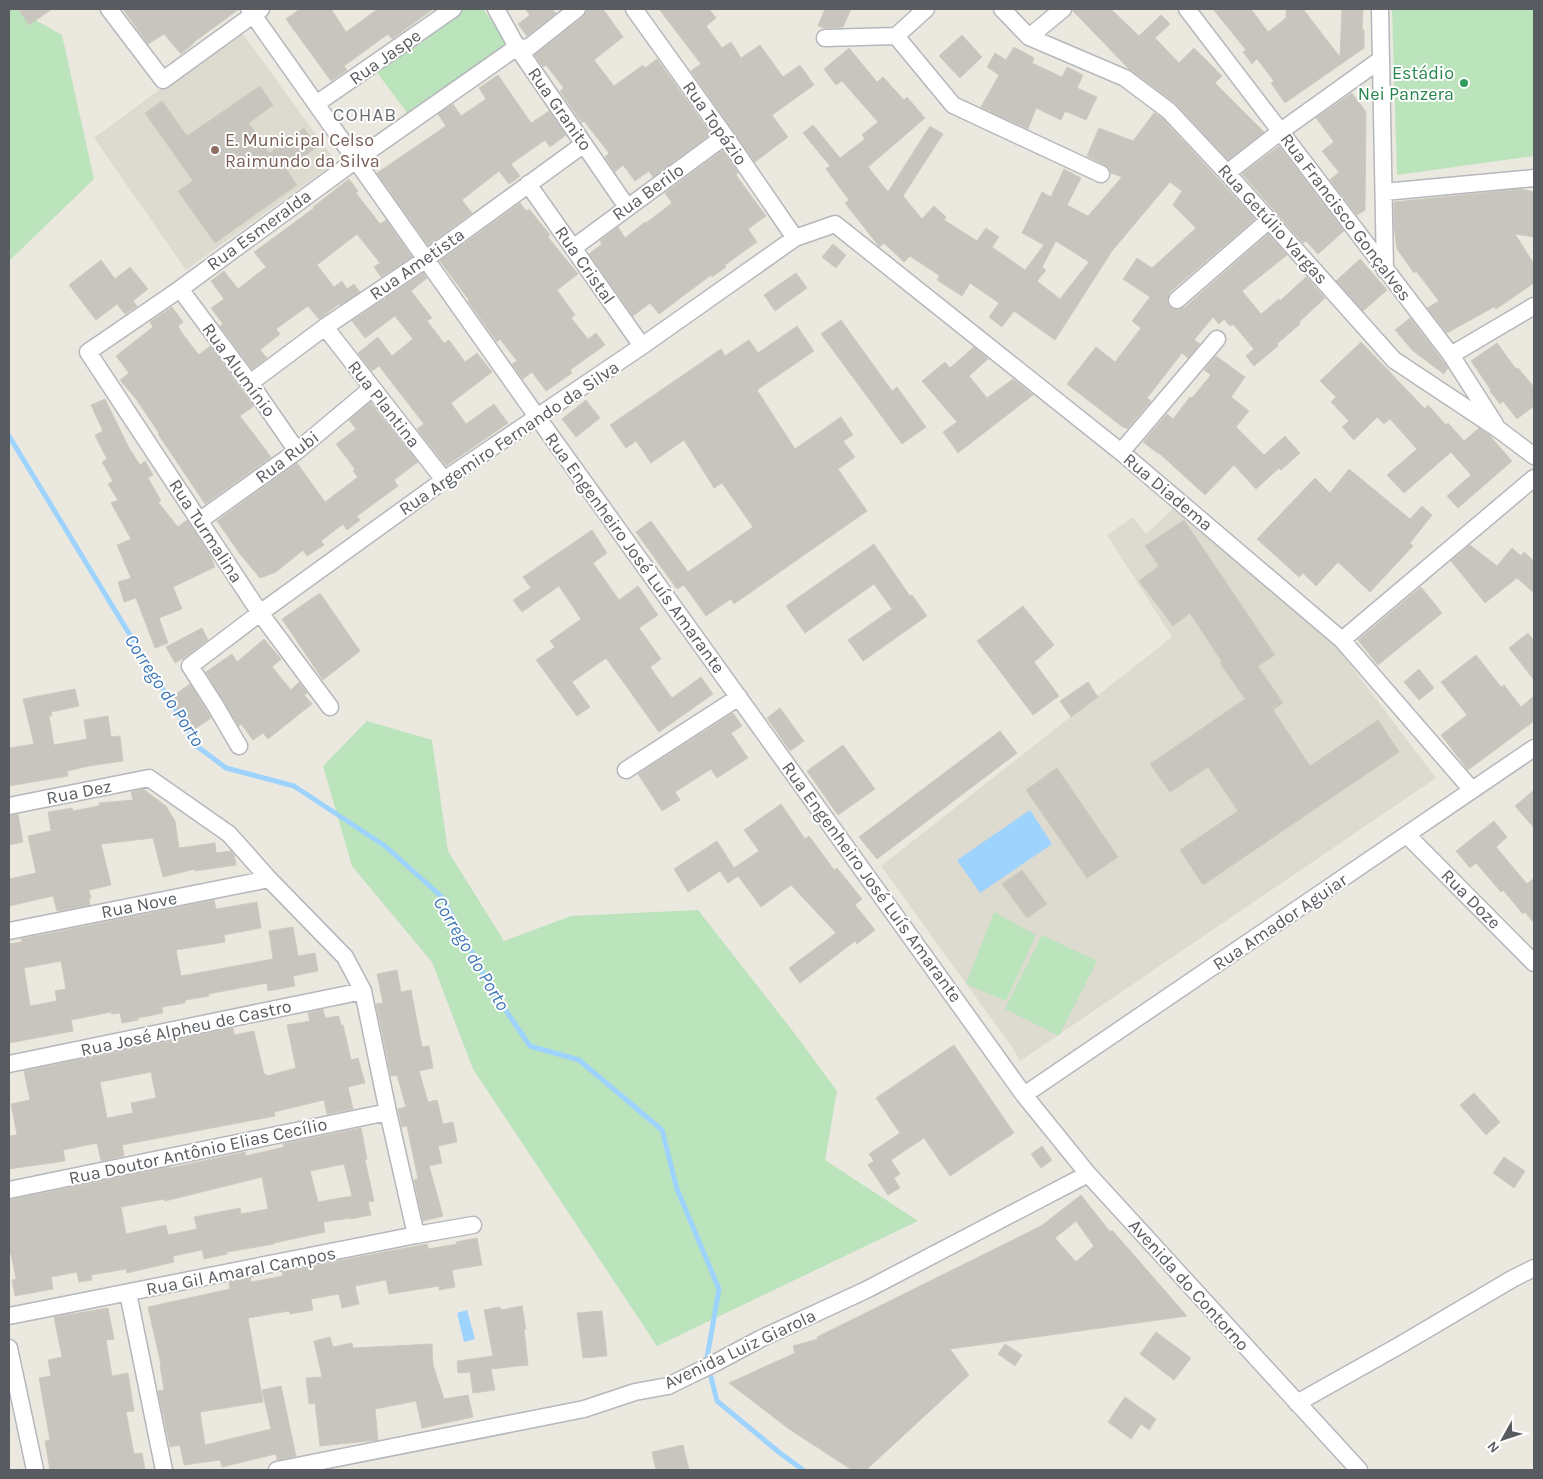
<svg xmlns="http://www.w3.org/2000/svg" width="1543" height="1479" viewBox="0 0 1543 1479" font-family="Karla,sans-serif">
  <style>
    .education { fill: #dddad0 }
    .green { fill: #bbe3bc }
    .water { fill: #9ed3fd }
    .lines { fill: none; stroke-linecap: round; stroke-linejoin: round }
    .stream { stroke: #9ed3fd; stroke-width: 5 }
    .building { fill: #c8c5bf; stroke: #cfcabe; fill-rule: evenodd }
    .minor-casing { stroke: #b5b7bc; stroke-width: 19 }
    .minor { stroke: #fff; stroke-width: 16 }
    .leisure-dot { fill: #2e9e5b; stroke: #fff; stroke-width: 2 }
    .education-dot { fill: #8d6e63; stroke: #fff; stroke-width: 2 }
    .labels { text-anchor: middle; stroke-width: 4; stroke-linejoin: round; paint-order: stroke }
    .street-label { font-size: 18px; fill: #585c60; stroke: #fff }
    .leisure-label { font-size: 18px; fill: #27864d; stroke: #fff; text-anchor: end }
    .education-label { font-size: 18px; fill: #785e54; stroke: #fff; text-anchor: start }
    .neighbourhood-label { font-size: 19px; letter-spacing: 1px; fill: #696e72; stroke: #fff }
    .water-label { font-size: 19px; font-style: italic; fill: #4079b5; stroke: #fff }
  </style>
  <rect width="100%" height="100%" fill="#ebe9df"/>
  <path class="education" d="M240,30l96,132 -150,108 -92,-132z
    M1175,507l163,142 98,129 -416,283 -6,-11 -133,-184 291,-229 -65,-102 26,-18 13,17z"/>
  <path class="green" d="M9,9h7l46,26 32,144 -85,82z
    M457,9h26l27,36 -99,73 -36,-48z
    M1392,9h142v147l-137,19z
    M367,721l65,19 16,111 56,90 67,-25 127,-6 94,120 45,61 -12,69 93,61 -261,125 -184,-277 -41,-107 -80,-96 -29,-100z
    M994,912l42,23 -30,66 -40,-17z
    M1042,935l55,26 -38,75 -54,-27z"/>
  <path class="water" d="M1030,810l22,34 -72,49 -23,-33z
    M467,1310l8,29 -11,3 -7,-29z"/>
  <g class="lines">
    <path class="stream" d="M9,436l189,311 28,21 68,18 91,60 57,51 50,93 38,56 49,14 83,70 15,59 42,100 -12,69
      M711,1377l6,24 63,52 23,17"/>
  </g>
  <path class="building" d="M18,9h34l-23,16z
    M123,9h116l-45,33v1l-13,11 -17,-20 -16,10z
    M300,9h31l15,23 32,-23h55l-41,30 -4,-5 -44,32 3,4 -16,11 -45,-62z
    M525,9h27l4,4 -29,23 -9,-12 12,-9z
    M587,9h16l20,28 -29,23 20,26 29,-21 2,3 12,-9 54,75 -58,43 -4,-6 -14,10 -12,-16 -8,7 -10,-15 4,-4 -25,-32 -2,2 -22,-32 4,-3 -18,-23 -3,2 -8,-12 48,-38z
    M659,9h50l7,9 -10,8 16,22 9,-6 10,16 19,-13 23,32 17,-12 14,20 -42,30 16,22 -33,25 -64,-91 10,-7z
    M825,9h26l-8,18 -19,1 -6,-2z
    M1073,9h38l28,27 22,-21 9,9 -15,14 24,25 15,-15 28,28 -7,7 49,49 -36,28 -52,-56 -47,-35 -56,-58z
    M1213,9h38l17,23 18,-14v-9h17l37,48 2,-48h21l-1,21h2v18l-79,55 -14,-20 3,-2 -17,-22 -5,5 -9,-12 3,-2z
    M962,35l20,22 -22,21 -21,-22z
    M1014,47l20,11 -2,5 30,14 5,-10 16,8 -6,13 20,9 -11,23 -21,-9 -4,9 -25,-12 -8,21 -47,-22 18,-32 -12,-8 8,-14 11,7z
    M849,48l28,34 6,-5 21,23 3,-3 18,21 -57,49 20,25 42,-66 13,8 -40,62 19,23 12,-13 12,11 -2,3 33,21 9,-13 13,9 -7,10 33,23 19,-25 -22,-12 20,-41 9,5 13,-28 17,9 -14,27 21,11 34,-39 -11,-4 -2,-5 -4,-3 -18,-9 12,-28 34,13 21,-28 8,5 93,101 -85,73 -2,4 -1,5 3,6 3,2 5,1 6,-2 84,-74 19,21 -45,36 19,23 18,-15 1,2 26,-24 19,21 -26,24 1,2 -23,20 1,2 -24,20 -8,-10 8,-7 -21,-25 -3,2 -6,-7 -5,5 -6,-7 -19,23 6,4 -12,14 -6,-5 -35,45 4,3 -24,28 -2,-2 -1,1 -57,-44 29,-37 19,15 26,-34 -9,-7 18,-24 -27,-18 14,-21 15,10 44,-40 -23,-23 9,-14 -12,-9 -58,69 -57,89 -41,-29 -12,16 -13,-10 10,-14 -29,-20 -8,13 -25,-16 3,-4 -30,-20 -6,6 -20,-19 -5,4 -1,-2 -33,-42 4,-3 -23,-31 4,-3 -27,-33 10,-8 27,33 25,-19 -3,-4 16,-13 -36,-41 -6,4 -12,-16zM1056,241l33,21 -29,37 -23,-18 9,-11 -4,-3z
    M498,75l33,48 18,-12 17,24 -16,12 -5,-7 -34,24 9,12 -11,8 -10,-13 -37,29 10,13 -44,32 -51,-72 69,-47 -8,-12 15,-10 8,12 25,-17 -7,-11z
    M260,86l13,19 -24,18 20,30 35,-25 13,19 -31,22 11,16 -82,58 -37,-52 15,-10 -48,-68 17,-12 25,35z
    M1352,93l14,19 -1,98 -8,5 -27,-35 9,-8 -17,-21 12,-9 -18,-24z
    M1279,146l65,85 -26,23 -12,-13 -3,2 -61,-69z
    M723,150l15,23 -2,2 2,3 28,38 -18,13 9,13 -32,23 1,2 -14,10 -1,-2 -52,39 -9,-11 -17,13 -44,-62 13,-10 -2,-3 18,-14 7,11 20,-16 1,1 26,-20 -7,-10z
    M349,179l9,12 -2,2 24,31 6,-4 26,37 -31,20 -7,-10 6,-4 -23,-29 -40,31 17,22 8,-6 5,8 7,-5 6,8 -20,13 -1,-1 -20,15 -11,-13 -32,23 4,5 -20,16 7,8 -15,11 -32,-43 3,-2 -12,-16 13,-9 -13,-18 13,-10 14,18 28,-22 -12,-15 60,-44 -1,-1z
    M1521,189l13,3v45l-19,-3 19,30v19l-38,26 -2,-2 -47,26 -20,-25 12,-7 -23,-30 -2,2 -17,-24 -3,-22v-25z
    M520,203l6,8 3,-2 21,26 -2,2 30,37 -21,16 18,25 -4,3 17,21 8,-6 9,12 -35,25 2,3 -26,18 -14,-19 -9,7 -11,-15 5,-3 -17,-22 -3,3 -29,-41 1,-1 -29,-39z
    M833,244l13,11 -10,13 -14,-11z
    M1360,259l27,31 -24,21 -27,-30z
    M101,260l14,19 15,-12 18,22 -15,12 4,5 -12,8 -8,-10 -21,16 -27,-35z
    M423,273l4,5 -16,13 21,27 -5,3 17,22 5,-3 16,22 12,-9 15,19 -41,31 15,21 28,-20 14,19 -62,43 -29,-37 7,-5 -45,-58 -7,5 -14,-18 20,-16 14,19 21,-17 -18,-23 -30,22 -13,-17z
    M796,273l11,15 -32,23 -11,-16z
    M172,307l11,15 -5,4 4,7 17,22 11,-9 44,60 -14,10 31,41 -66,47 -47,-70 1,-1 -23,-34 -16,-19 9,-7 -13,-17 37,-29 -3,-5z
    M1410,318l38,50 -4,6 -31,-23 -18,-21z
    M841,320l51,71 5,-4 29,40 -24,17 -81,-110z
    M797,326l17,25 -57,39 38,59 46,-32 12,18 -10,6 12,16 -17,12 29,42 -133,93 -3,-5 -25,17 -22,-31 -7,4 -41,-57 15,-11 37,51 65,-45 -31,-44 -8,5 -30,-48 -33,23 -15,-22 -10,7 -16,-23 111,-76 4,7 24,-16 9,13z
    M1361,342l64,67 3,-4 18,20 2,-2 16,18 15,-13 10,7 23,26 -54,47 -11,-12 24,-21 -20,-23 -47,41 -17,-18 30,-26 -27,-30 -6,5 -7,-7 -23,23 -12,-13 7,-6 -18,-19 5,-5 -16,-16z
    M1497,343l19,26 2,-1 16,19v19l-17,13 -14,-18 -3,3 -10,-13 1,-1 -20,-29z
    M974,347l14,12 -19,17 18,22 26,-19 20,16 -75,58 -15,-21 14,-10 -35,-41 23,-19 5,6z
    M1216,356l29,21 -14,20 18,14 -13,16 28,28 21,-19 15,17 -19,17 -2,-2 -23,21 -22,-24 -29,30 -46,-42v1l-16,-12 24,-28 6,5 17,-22 2,1 19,-23 -7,-5z
    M105,399l24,49 11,17 5,-4 8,14 -5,3 13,23 -3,1 20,25 9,-7 22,33 6,14 -42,20 9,22 -23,9 9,25 -13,5 -19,-50 -12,4 -6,-20 13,-4 -14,-33 14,-6 -20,-36 7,-3 -10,-16 5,-3 -11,-19 5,-3 -12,-24 8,-4 -12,-26z
    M586,400l14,18 -24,19 -14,-18z
    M370,402l48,60 -24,18 4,6 -41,30 3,4 -13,10 -4,-6 -22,17 3,4 -17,11 -4,-6 -27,22 -16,6 -20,-24 -23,-33 80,-58 28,39 33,-25 -5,-6 2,-2 -19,-25 20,-15 -7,-9z
    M1349,469l61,50 12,-13 10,9 -22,28 3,3 -43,46 -32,-30 -22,24 -13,-13 -4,4 -42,-38 58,-61 15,15z
    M1184,520l91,135 -17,11 25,37 -10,7 37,56 68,-46 21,32 -196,133 -23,-35 58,-39 -30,-44 -38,25 -20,-28 95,-65 -25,-36 2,-1 -32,-49 -17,13 -34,-45 20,-15 -14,-20z
    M592,530l15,23 -14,10 26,37 19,-14 20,29 -19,13 22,31 -11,8 22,31 29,-21 12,17 -54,38 -53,-74 -34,24 18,25 -13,9 -41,-56 19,-13 -5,-6 31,-22 -22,-33 -37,26 -9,-12 18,-12 -8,-11z
    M874,544l36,52 2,-1 15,21 -64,45 -15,-21 44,-31 -18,-25 -69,49 -19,-27z
    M1470,545l27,21 15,-18 9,8 3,-4 10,9v32l-17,-15 -32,25 -34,-42z
    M1421,587l21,26 -64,52 -20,-25z
    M320,593l40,58 -37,29 -41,-61z
    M1023,606l31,39 -20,17 25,34 -26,19 -56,-74z
    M202,628l6,12 -24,18 -9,5 -9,-16z
    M1528,633l6,8v39l-25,-32z
    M264,639l17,20 -9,8 19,23 8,-8 8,11 -3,2 8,9 -44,35 -5,-6 -10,7 -12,-16 -2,2 -33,-54 26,-18 5,8z
    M1476,655l25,32 3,-2 17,22 13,-11v25l-66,49 -27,-35 26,-20 -26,-33z
    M1419,669l15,19 -15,12 -15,-18z
    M1088,682l10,15 -27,20 -11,-16z
    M190,684l21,34 -19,13 -22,-33z
    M75,689l4,17 -28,6 1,4h-3l5,29 33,-6 -3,-19 24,-4 3,21 9,-1 3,25 -34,5 -22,5 1,5 -59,10v-38l25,-4 -11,-45z
    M780,708l24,33 -14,10 -23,-33z
    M733,713l9,13 -11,7 17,25 -31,20 -6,-9 -36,23 5,8 -18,11 -24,-37z
    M1000,731l17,22 -140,106 -18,-22z
    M843,745l32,44 -37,26 -31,-44z
    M1057,768l61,89 -31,21 -61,-88z
    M143,789l23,17 9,15 4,27 36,-5 1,10 15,-2 3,4 2,10 -41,6v-2l-32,8 -10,-39 -52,6 10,41 -22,5 2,8 -2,1 1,6 -33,6 -4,-15 -44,10v-27l27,-6 -8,-37 23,-5 -3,-19 24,-4 1,3 26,-5v-3l34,-3 -2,-8z
    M1534,790v38l-19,-22z
    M781,804l24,35 4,-3 25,34 3,-2 25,31 -7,6 20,25 -18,14 -2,-3 -55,42 -11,-15 47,-35 -45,-48 -30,22 -23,-31 -10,7 -8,-12 -32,21 -14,-23 43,-28 17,27 25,-17 -15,-21z
    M18,814l5,28 -14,3v-29z
    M1494,821l13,16 -11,10 31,37 7,-6v45l-9,-11 -2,2 -20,-24 -2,2 -25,-29 -6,5 -14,-17z
    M1022,870l25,34 -20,14 -25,-34z
    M214,900l2,9 41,-7 4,26 -37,7 1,7 -49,8 5,26 92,-17 -4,-28 24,-4 5,29 17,-3 3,18 -25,5 2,10 -27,5 -1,-8 -59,11 1,2 -24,4v3l-23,4 1,6 -25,5v2l-16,3 -2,-10 -8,1 -1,-2 -40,8 2,11 -64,12v-99l13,-2 -1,-3zM61,961l5,28 -11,2 2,10 -27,5 -6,-38z
    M397,970l4,22 10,-2 11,57 7,-1 4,22 -14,3 9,31 9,-2 6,24 10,-2 4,20 -19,4 4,17 -13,3 14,50 -20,5 -9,-41 4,-1 -11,-53 -5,1 -4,-18 8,-2 -9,-32 -6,1 -15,-72 7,-1 -6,-29z
    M323,1009l2,9 14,-2 2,9h2l8,35 7,-2 7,25 -17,4 5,22 -26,5 -3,-14 -50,12 1,4 -153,29 2,11 -23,5 -4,-18 -34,7 2,11 -56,8v-33l8,-1 -6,-31 19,-4 -6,-29 209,-43 1,7 20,-4 10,43h2l1,2 29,-8 -9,-43 23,-4 -2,-8zM151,1072l5,26 -25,5 2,10 -26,5 -7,-36z
    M954,1045l60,88 -64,43 -26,-38 -33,22 9,14 -6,4 6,10 -12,7 -20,-30 6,-4 -5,-7 31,-21 -24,-35z
    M1474,1093l26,29 -14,13 -26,-30z
    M361,1128l6,31 -2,1 9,41 -6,1 3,13 -21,4v-1l-27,4 2,10 -51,11v1l-47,8v2l-23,5 -2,-9 -29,6 1,6 -47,11 -1,-4 -35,6 1,5 -13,2 -2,-10 -26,5 2,12 -38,7 -3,-16 4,-1 -5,-25 -2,1v-55l161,-33v1l75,-16 1,4 38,-9 -1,-3zM344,1164l8,32 -34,6 -8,-31zM262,1177l6,32 -27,5 -1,-6 -46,9 3,12 -29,6 -2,-10 -40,9 -5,-27 43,-8 1,2z
    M1042,1146l10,14 -11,8 -10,-14z
    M1504,1157l21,14 -11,17 -21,-15z
    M1081,1195l29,37 2,-2 75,86 -237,33 19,26 -103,95h-14l-63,-41 -60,-46 66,-30 -2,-7 25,-7 -1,-2 224,-111zM1076,1221l18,25 -18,16 -21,-24z
    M477,1238l5,27 -30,5 3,17 -16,3v-4l-50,8 -3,-14 -31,6 4,18 -17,4 -3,-14 -28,5 2,11 -23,4 -1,-3 -41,7 15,84 -63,10 5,33 66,-16 -9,-39 19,-4 15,70 -19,4 -1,-6 -54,13 -2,-7 -36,5 -4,-20 -10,2 -12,-56 6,-1 -4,-25h1l-13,-58 82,-18 -1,-7 21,-4 1,4 32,-6 -1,-4 102,-20 43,-8 1,5 29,-5 -1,-2z
    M522,1306l4,23h-2l4,36 -37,4 4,21 -22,3 -3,-21 -12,1 -1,-12 36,-5 -9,-46 16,-3 1,3z
    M108,1308l6,31 -8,1 6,36 16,-3 6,38 -8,1 8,42 8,-1 3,17h-95l-5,-29 5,-1 -11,-62 12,-2 -3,-16 14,-3 -8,-40z
    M602,1311l5,45 -24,2 -6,-45z
    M1156,1332l35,26 -17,22 -34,-26z
    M330,1337l3,10 19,-4 1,5 79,-4 1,21 11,34 24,-4 5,22 -51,11 -6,-27 -41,8 3,31 -58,6 -5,-43 -6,1 -3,-26 16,-1 -8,-36z
    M1005,1344l17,11 -7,11 -17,-12z
    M1125,1397l31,22 -7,11 -8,-6 -10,15 -23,-17z
    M683,1445l6,25h-33l-4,-18z"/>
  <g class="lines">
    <defs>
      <path id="minor" d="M109,9l54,71 98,-71
        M249,9l289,409 486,677 64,79 271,296
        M496,9l21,38 110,160
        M634,9l91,127 70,102
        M926,9l-30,27 57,69 148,69
        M1002,9l27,28 96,41 44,33 58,62 167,187 104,69 36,27
        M1187,9l264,346 44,69
        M1380,9l5,261
        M1029,37l34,-28
        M825,38l71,-2
        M316,104l137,-95
        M1227,173l54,-42 99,-71
        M528,184l114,162
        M1384,192l150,-14
        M573,248l152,-112
        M180,289l70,94 47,68
        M1177,300l92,-80
        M325,327l119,153
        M1451,355l83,-49
        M250,383l75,-56 101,-68 158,-115
        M1121,452l96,-113
        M199,521l98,-70 75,-63
        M1342,640l192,-162
        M330,707l-70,-94 -172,-261 92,-63 176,-129 161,-113 11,1 49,-39
        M239,746l-24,-41 -25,-39 70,-53 184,-133 198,-134 153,-108 40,-14 286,228 221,188 130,150
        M626,770l113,-73
        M9,806l140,-28 80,56 40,45 76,78 18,34 25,121 28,123
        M1407,835l127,128
        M9,931l260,-52
        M9,1064l354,-73
        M1024,1095l510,-347
        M9,1190l379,-78
        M128,1293l36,177
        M9,1316l407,-81 57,-10
        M9,1348l26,122
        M1297,1403l105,-59 110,-65 22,-11
        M277,1470l307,-61 51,-17 33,-6 49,-24 43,-23 106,-49 222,-116"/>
    </defs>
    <use href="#minor" class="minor-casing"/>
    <use href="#minor" class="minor"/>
  </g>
  <circle class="leisure-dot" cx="1464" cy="83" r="5"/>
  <circle class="education-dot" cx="215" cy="150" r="5"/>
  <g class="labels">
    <g class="street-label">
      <text transform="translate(385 57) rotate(-35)" y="6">Rua Jaspe</text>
      <text transform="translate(560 109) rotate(55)" y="6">Rua Granito</text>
      <text transform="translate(715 123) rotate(55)" y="6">Rua Topázio</text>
      <text transform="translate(648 192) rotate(-36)" y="6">Rua Berilo</text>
      <text transform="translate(1346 217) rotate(53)" y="6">Rua Francisco Gonçalves</text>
      <text transform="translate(1273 224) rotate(48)" y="6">Rua Getúlio Vargas</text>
      <text transform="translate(259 230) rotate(-36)" y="6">Rua Esmeralda</text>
      <text transform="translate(417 264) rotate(-35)" y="6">Rua Ametista</text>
      <text transform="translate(585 265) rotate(55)" y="6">Rua Cristal</text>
      <text transform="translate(239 370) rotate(54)" y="6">Rua Alumínio</text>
      <text transform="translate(384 404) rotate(52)" y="6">Rua Plantina</text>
      <text transform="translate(509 438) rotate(-34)" y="6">Rua Argemiro Fernando da Silva</text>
      <text transform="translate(287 457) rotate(-37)" y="6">Rua Rubi</text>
      <text transform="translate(1168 492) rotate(40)" y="6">Rua Diadema</text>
      <text transform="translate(206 531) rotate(57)" y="6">Rua Turmalina</text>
      <text transform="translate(635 553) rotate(54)" y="6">Rua Engenheiro José Luís Amarante</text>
      <text transform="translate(79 792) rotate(-11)" y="6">Rua Dez</text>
      <text transform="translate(872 882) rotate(54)" y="6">Rua Engenheiro José Luís Amarante</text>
      <text transform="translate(1471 899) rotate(45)" y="6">Rua Doze</text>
      <text transform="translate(139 905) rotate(-11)" y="6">Rua Nove</text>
      <text transform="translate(1280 922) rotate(-34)" y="6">Rua Amador Aguiar</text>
      <text transform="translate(186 1028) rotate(-12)" y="6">Rua José Alpheu de Castro</text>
      <text transform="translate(198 1151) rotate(-12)" y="6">Rua Doutor Antônio Elias Cecílio</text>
      <text transform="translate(241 1271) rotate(-11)" y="6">Rua Gil Amaral Campos</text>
      <text transform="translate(1189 1285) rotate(48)" y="6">Avenida do Contorno</text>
      <text transform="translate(740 1349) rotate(-25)" y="6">Avenida Luiz Giarola</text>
    </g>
    <g class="leisure-label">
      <text x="1454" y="79">Estádio<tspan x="1454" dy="21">Nei Panzera</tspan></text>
    </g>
    <g class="education-label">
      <text x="225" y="146">E. Municipal Celso<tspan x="225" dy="21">Raimundo da Silva</tspan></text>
    </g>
    <g class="neighbourhood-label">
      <text x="365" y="121">COHAB</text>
    </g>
    <g class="water-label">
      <text transform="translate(165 690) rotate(57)" y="7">Corrego do Porto</text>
      <text transform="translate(472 953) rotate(59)" y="7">Corrego do Porto</text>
    </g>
  </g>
  <rect width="1543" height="1479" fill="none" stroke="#585c60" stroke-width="20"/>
  <g transform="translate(1503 1439) rotate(230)" stroke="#ffffff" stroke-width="4" paint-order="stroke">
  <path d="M0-4L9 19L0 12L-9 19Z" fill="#585c60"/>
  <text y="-8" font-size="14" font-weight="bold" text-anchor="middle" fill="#585c60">N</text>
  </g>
</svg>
